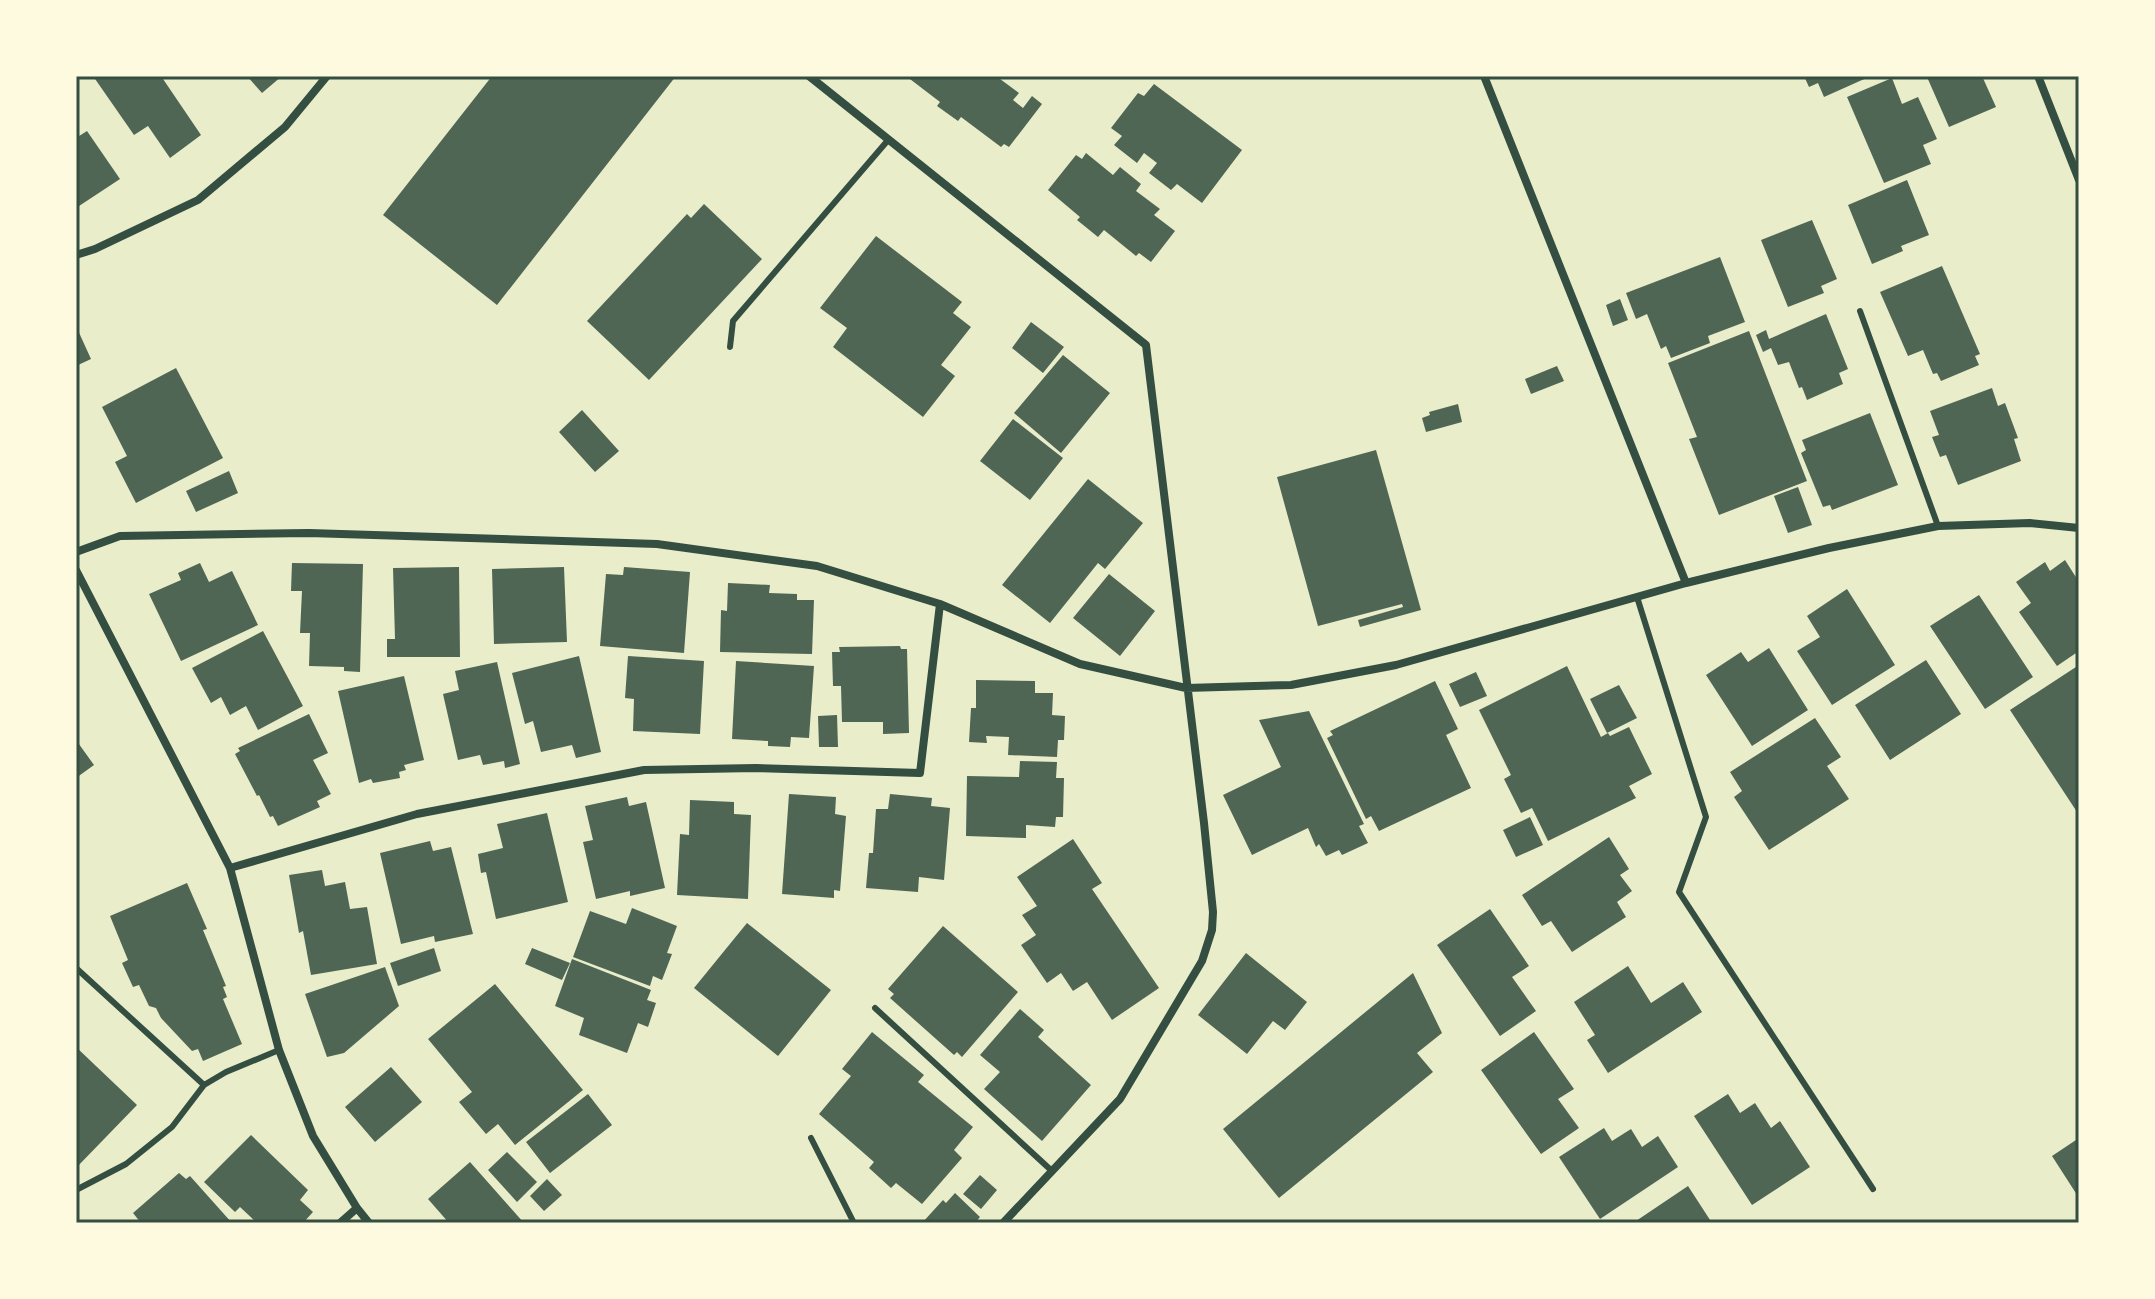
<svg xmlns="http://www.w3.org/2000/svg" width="2155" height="1299" viewBox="0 0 2155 1299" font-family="'Fira Sans Condensed',sans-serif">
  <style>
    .building { fill: #4f6655 }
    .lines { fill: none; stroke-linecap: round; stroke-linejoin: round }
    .service { stroke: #344e41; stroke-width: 6 }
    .minor { stroke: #344e41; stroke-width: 8 }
    .neatline { fill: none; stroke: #344e41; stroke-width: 3 }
  </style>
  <rect width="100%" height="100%" fill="#e9edc9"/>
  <path class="building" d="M93,76h68l40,59 -31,23 -22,-32 -14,9z
    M247,76h35l-20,17z
    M492,76h184l-179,229 -114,-90z
    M906,76h90l23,17 -6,7 10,8 9,-12 10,8 -33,43 -5,-3 -3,3 -40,-30 -3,4 -21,-15 3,-4z
    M1804,76h67l-47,21 -6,-14 -9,4z
    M1928,76h54l14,31 -47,20 -22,-50z
    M1892,78l10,26 16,-7 19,42 -14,6 8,19 -47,19 -37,-86z
    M1154,84l88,66 -40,53 -25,-19 -6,6 -22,-17 8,-10 -13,-10 -7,10 -23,-18 8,-9 -11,-8 27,-35 6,3z
    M87,131l33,48 -44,29v-70z
    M1086,153l27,22 7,-8 21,17 -5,7 24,18 -6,6 21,16 -24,31 -12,-9 -3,3 -32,-26 -6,7 -21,-17 3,-3 -32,-27 28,-35 6,4z
    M1907,180l22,55 -28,11 2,5 -31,13 -24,-59z
    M704,204l58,55 -113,121 -62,-59 100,-107 4,4z
    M1812,220l25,59 -16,7 3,7 -36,14 -27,-67z
    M876,236l86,66 -9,11 18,14 -30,38 14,11 -32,41 -90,-70 14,-19 -27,-20z
    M1720,257l25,65 -37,14 2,7 -39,15 -5,-12 -5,3 -14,-35 -11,5 -10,-26z
    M1942,266l38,88 -5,2 4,9 -38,16 -4,-8 -4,1 -10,-24 -15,6 -28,-64z
    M1620,299l8,21 -15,6 -7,-21z
    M1826,314l22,55 -9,4 4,11 -36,16 -5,-13 -3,1 -10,-26 -11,3 -7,-17 -8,4 -7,-17 10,-5 3,9z
    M1031,322l33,25 -21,26 -31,-25z
    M76,326l15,33 -15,7z
    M1749,331l58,150 -88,34 -30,-76 8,-2 -29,-74z
    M1063,355l47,38 -49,60 -47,-40z
    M1557,366l7,15 -33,13 -6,-15z
    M176,368l47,90 -87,45 -21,-41 12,-6 -25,-49z
    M1992,388l6,18 7,-3 13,35 -4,1 7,22 -63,24 -12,-30 -6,2 -8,-20 7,-2 -9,-24z
    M1458,404l4,18 -36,10 -4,-14 8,-3 -1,-3z
    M582,410l37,41 -24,21 -36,-40z
    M1870,413l28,72 -66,25 -2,-5 -7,2 -22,-54 5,-3 -4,-10z
    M1013,419l50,39 -33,42 -50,-39z
    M1376,450l45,160 -61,17 -2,-7 45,-13 -1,-3 -84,22 -41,-149z
    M229,471l9,22 -42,19 -10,-21z
    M1088,479l55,44 -38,46 -7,-6 -48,60 -48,-38z
    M1798,487l14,38 -24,8 -14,-37z
    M2065,560l14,22v69l-22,15 -38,-54 12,-9 -15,-21 29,-20 5,9z
    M200,563l9,19 23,-11 26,54 -77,36 -32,-67 32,-14 -3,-7z
    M292,563l71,1 -3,108 -16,-1v-4l-35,-1 1,-33h-10l2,-42h-11z
    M459,567l1,90h-73v-18h8l-2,-71z
    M564,567l3,75 -73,2 -2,-75z
    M624,567l66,5 -6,81 -84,-7 6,-72 17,1z
    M1109,574l46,37 -35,45 -47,-38z
    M728,583l42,2 -1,8 28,1v6h17l-2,54 -92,-2 1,-42 6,1z
    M1847,589l48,76 -63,40 -35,-54 23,-14 -13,-21z
    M1979,595l54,82 -48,32 -55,-83z
    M263,631l40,75 -45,24 -12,-24 -16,9 -9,-18 -10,6 -19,-35z
    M900,646l1,3h6l2,84 -26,1v-12h-41l-1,-36h-8l-1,-34h8l-1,-5z
    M1769,648l39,62 -56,36 -46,-71 35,-23 7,10z
    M579,656l22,96 -25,6 -4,-13 -31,7 -8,-31 -8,3 -13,-51z
    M628,656l76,5 -4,73 -67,-3 1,-32 -9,-1z
    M1926,660l35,54 -71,46 -35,-55z
    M736,661l78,5 -5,72 -18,-1 -1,10 -22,-1v-5l-36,-2z
    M497,662l23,102 -15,4 -1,-7 -21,4 -3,-10 -22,5 -15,-66 16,-4 -4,-19z
    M2079,665v150l-69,-105z
    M1567,666l34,71 7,-4 2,3 19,-9 23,47 -23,12 7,12 -88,43 -16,-33 -11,5 -17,-34 7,-4 -32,-65z
    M1476,672l11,24 -27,11 -11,-23z
    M404,676l20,84 -20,5 2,5 -7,2 1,6 -27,5 -2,-4 -12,4 -21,-92z
    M976,680l59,1v12h18l-1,22 13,1 -1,24h-6l-1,17 -49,-2 1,-18 -23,-1 1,7 -18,-1 2,-34h5z
    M1435,681l23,48 -12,6 25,53 -92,43 -8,-15 -5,3 -39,-81 6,-3 -3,-4z
    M1619,685l18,33 -30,15 -17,-34z
    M1309,711l55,113 -5,2 9,17 -26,12 -3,-5 -13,6 -7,-12 -3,3 -8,-19 -56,27 -29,-60 58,-28 -22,-47z
    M309,714l19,39 -15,7 18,34 -14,7 3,6 -42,19 -5,-10 -3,1 -11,-22 -2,1 -22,-42 5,-3 -2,-3z
    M837,715l1,32h-19l-1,-31z
    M1815,718l26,39 -14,9 22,33 -80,51 -35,-53 8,-6 -12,-19z
    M76,740l18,25 -18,13z
    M1020,761l37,1 -1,16h8l-1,39h-7l-1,10 -29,-2v13l-60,-2 1,-60 52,1z
    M789,794l47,3 -1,17 11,2 -6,75 -6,-1v8l-52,-4z
    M890,794l42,4 -1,8 19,2 -6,72 -25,-3 -1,15 -52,-4 3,-35h4l3,-44h12z
    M627,797l2,9 17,-4 19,86 -35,8v-5l-34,8 -13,-57 10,-2 -8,-34z
    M690,800l44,2v12l17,1 -3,84 -71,-4 3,-61 9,1z
    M547,813l21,89 -72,17 -10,-47 -5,1 -3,-19 25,-6 -6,-24z
    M1530,817l13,28 -27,12 -13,-27z
    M1609,837l20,32 -9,6 12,16 -15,11 9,15 -54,35 -21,-31 -9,5 -20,-31z
    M1073,839l29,44 -10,6 67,99 -47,32 -25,-38 -14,9 -12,-18 -14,10 -26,-38 15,-10 -14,-20 15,-9 -20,-29z
    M430,841l3,10 18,-4 22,87 -38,8 -1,-6 -33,8 -21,-91z
    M322,870l3,16 20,-4 5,27 17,-2 10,57 -66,11 -8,-44 -4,2 -10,-58z
    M187,883l20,46 -4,1 23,56 -3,1 4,10 -4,2 19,45 -39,17 -5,-12 -6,2 -31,-33 -5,-10 -7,-2 -10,-21 -6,2 -11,-24 6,-3 -18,-44z
    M632,908l45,18 -10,27 5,1 -10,26 -9,-4 -3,10 -77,-29 17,-46 36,13z
    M1490,909l39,57 -17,11 24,34 -36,25 -63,-91z
    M747,923l84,67 -53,66 -84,-68z
    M943,926l75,66 -56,65 -5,-5 -3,3 -64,-57 4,-4 -6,-5z
    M434,948l7,23 -43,15 -8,-23z
    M532,948l38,15 -8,17 -37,-16z
    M1246,953l61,49 -22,28 -12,-9 -26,33 -49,-39z
    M572,959l79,31 -4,10 9,3 -8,24 -10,-4 -11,30 -48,-18 5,-17 -29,-12z
    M1628,966l23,37 32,-21 19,30 -94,61 -21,-33 8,-5 -21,-33z
    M385,967l14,39 -55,47 -17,4 -22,-63z
    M1413,973l29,60 -25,20 16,19 -154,126 -56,-69z
    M495,984l88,106 -68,55 -17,-21 -12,10 -27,-32 13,-10 -44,-53z
    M1020,1009l24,21 -6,7 53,48 -49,56 -58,-52 16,-17 -20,-17z
    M872,1032l52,43 -6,7 55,45 -19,23 8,8 -40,46 -26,-21 -5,5 -22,-20 5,-6 -55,-48 32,-38 -9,-7z
    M1534,1032l40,57 -16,10 21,29 -38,26 -60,-84z
    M76,1047l61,58 -61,63z
    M391,1067l31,35 -47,40 -30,-35z
    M588,1094l24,31 -62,48 -24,-31z
    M1728,1094l12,19 15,-10 16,25 9,-7 30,46 -58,38 -58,-89z
    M1604,1128l8,13 19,-12 11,18 16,-11 20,31 -78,52 -41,-62z
    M251,1135l57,55 -8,10 13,12 -10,11h-46l-17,-16 -5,5 -31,-30z
    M2079,1138v60l-27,-42z
    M507,1152l30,30 -20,20 -29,-32z
    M470,1162l54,61h-75l-21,-24z
    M179,1173l7,6 4,-3 42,47h-91l-8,-10z
    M980,1175l17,15 -16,19 -18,-15z
    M547,1179l15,16 -18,16 -14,-15z
    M1688,1186l24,37h-79z
    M955,1193l25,24 -5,6h-53l21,-23 3,3z"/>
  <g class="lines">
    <path class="service" d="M1860,311l78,215
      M730,347l3,-26 156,-182
      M1637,597l69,220 -27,75 194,297
      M76,968l128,117
      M875,1008l177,163
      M811,1138l43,85
      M76,1190l50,-26 46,-37 32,-42 22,-13 53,-22"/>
    <path class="minor" d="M809,76l337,269 58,478 9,89 -1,18 -10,31 -82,138 -117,124
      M1484,76l202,507
      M2038,76l41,104
      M76,255l19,-6 103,-49 87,-73 42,-51
      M76,552l44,-16 189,-3 348,11 160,22 123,38 140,60 106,24 105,-3 105,-20 290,-82 143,-35 109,-22 92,-3 49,5
      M76,570l154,298 49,182 34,86 44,72 12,15
      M230,868l187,-54 227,-44 112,-2 164,5 20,-169
      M340,1223l17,-15"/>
  </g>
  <rect width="2155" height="1299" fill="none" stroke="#fefae0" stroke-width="156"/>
  <rect x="78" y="78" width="1999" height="1143" class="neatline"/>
</svg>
